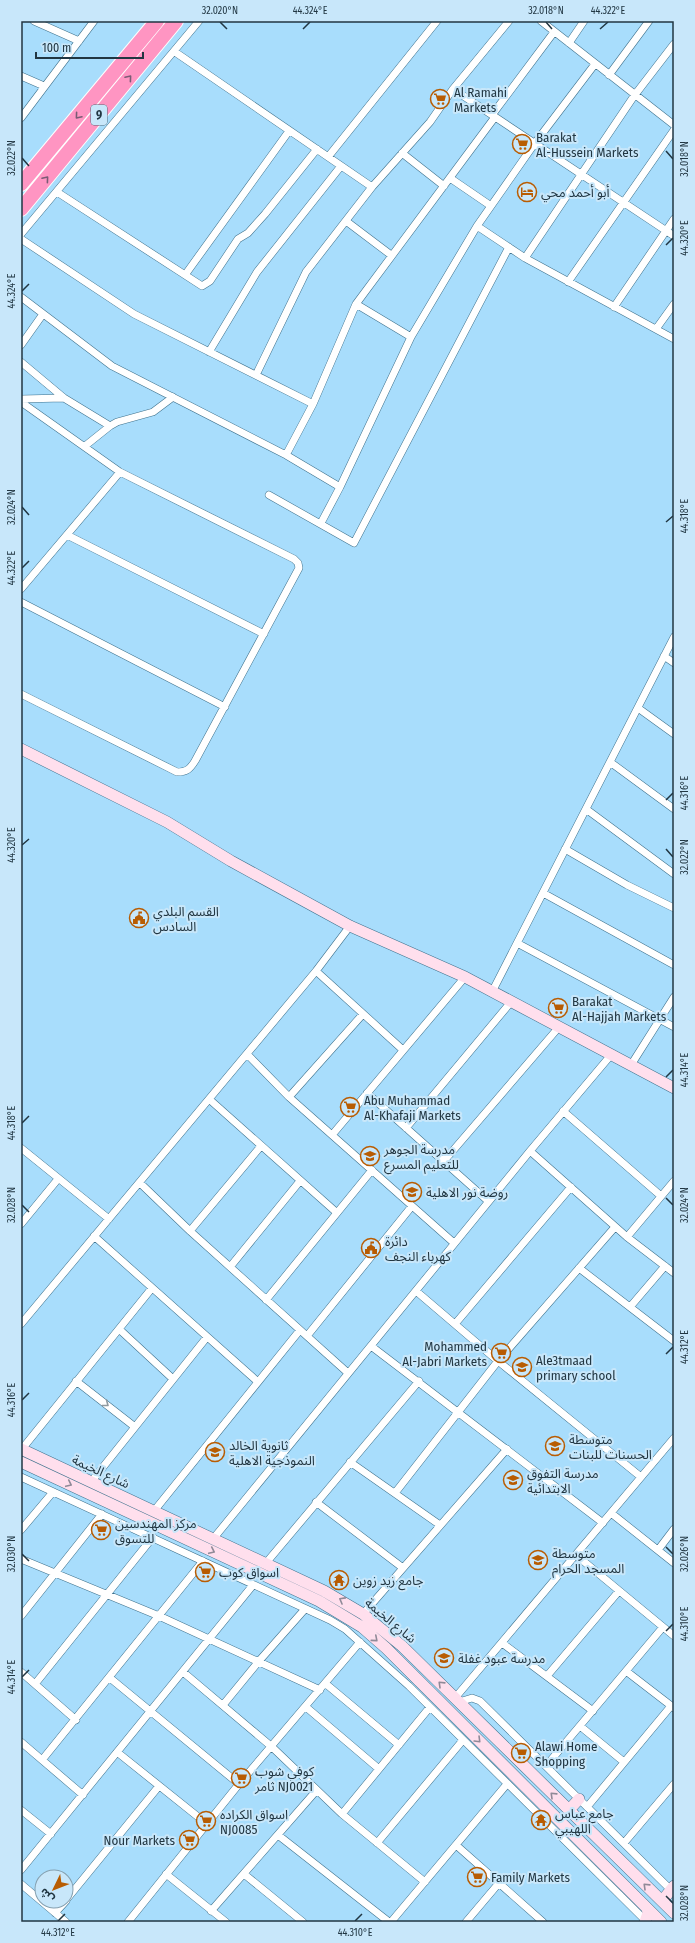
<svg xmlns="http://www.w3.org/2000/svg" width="695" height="1943" viewBox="0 0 695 1943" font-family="'Fira Sans Condensed','Noto Sans Arabic',sans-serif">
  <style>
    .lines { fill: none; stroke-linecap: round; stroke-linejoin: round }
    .street-casing { stroke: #3f728d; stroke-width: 8 }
    .secondary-casing { stroke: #3f728d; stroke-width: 12 }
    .highway-casing { stroke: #fff; stroke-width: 16 }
    .street { stroke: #fff; stroke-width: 7 }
    .secondary { stroke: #ffdfed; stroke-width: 11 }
    .highway { stroke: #ff95c2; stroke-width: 14 }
    .oneway { stroke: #7a5c75 }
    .oneway2 { stroke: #909aa0 }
    .oneway3 { stroke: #908a98 }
    .ticks { fill: none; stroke: #213642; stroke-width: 1.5 }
    .labels { text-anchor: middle; stroke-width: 4; stroke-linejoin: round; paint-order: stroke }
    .shield { fill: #c8e7fa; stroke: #536b79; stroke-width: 1 }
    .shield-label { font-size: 12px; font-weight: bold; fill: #213642 }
    .poi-label { font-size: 13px; fill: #213642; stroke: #c8e7fa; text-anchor: start }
    .street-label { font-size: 13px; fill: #213642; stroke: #c8e7fa }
    .neatline { fill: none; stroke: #213642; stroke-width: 1.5 }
    .ticks-label { font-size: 10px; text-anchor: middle; fill: #213642 }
  </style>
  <rect width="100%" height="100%" fill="#a8ddfc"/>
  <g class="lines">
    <defs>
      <path id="street" d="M34,21l45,20
        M541,21l133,104
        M569,43l15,-22
        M175,52l197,135
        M609,75l40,-54
        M21,76l23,10
        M453,89l221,147
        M492,115l62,-83
        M21,118l73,-97
        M402,153l42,33
        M328,157l109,-136
        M450,178l41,28
        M57,192l145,94 8,-5 28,-42 10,-6 17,-19 52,-65
        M346,221l45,34
        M477,226l48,32 149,81
        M21,234l178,-213
        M21,239l113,75 179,90
        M525,258l109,-162 40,-52
        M185,275l104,-144
        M568,282l106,-152
        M21,297l91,69 174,89 54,32
        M356,304l55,33
        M614,307l60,-88
        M656,329l18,-25
        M21,345l22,-31
        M209,352l48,-80 84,-106
        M21,362l43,36
        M256,375l50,-103 66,-85 58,-65 23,-33 56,-68
        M21,399l43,-1 46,28
        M21,402l99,70 174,87 4,4 1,5 -104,193c-5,8 -8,11 -18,11l-156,-78
        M85,446l25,-20 7,-4 36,-10 20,-15
        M286,455l27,-51 43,-100 139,-187
        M269,495l85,48 155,-296
        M321,523l19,-36 71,-150 66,-111 58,-83 60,-79
        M67,535l197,99
        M21,589l99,-117
        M21,602l204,105
        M664,656l10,7
        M638,708l36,26
        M610,762l64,47
        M586,809l88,65
        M565,849l62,36 47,23
        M543,893l131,72
        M517,943l157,84
        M316,971l87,79
        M492,992l182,-355
        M247,1054l42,43 165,146
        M631,1065l43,-68
        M367,1093l121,108
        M289,1097l74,-83
        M209,1099l127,113
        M563,1111l98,85
        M406,1128l105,-126
        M332,1135l133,-158
        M21,1148l88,71
        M530,1151l97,86 47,36
        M444,1161l115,-134
        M140,1183l50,48 158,142
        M21,1224l37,-45
        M190,1231l71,-85
        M94,1236l164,146
        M627,1237l47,-56
        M230,1267l70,-86
        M579,1268l95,73
        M416,1291l82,70 143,116
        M266,1300l106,-130
        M630,1307l35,-41
        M21,1324l295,-353 34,-45
        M455,1324l116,-137
        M119,1329l54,50
        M307,1336l105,-130
        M371,1346l232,177
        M76,1381l59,46
        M22,1449l130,-161
        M350,1462l90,63
        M21,1477l309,143 15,9 64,57 237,235
        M91,1482l116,-145
        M395,1493l103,-132 117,-134
        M316,1502l87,66
        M154,1511l146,-181
        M611,1513l63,50
        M21,1530l32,-38
        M213,1539l317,-388 81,-96
        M658,1550l16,-21
        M576,1555l98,81
        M21,1559l138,57 161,74
        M266,1563l153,-182
        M363,1614l144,-165
        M21,1616l81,-102
        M502,1643l91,68
        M626,1671l48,37
        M21,1672l55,48
        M183,1672l89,75 70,67 83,68
        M547,1676l72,-85
        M110,1678l129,106
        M35,1684l118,-147
        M326,1684l73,61
        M455,1698l219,-260
        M459,1702l13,-4 8,3 191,189
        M223,1705l36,-44 46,-52
        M306,1707l73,62
        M580,1726l44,36
        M21,1742l62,53
        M117,1752l90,72
        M42,1760l161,-199
        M546,1766l117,-139
        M587,1807l84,-101
        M21,1810l30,24
        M342,1814l88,-107
        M278,1835l111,87
        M377,1843l86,-103
        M624,1843l50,-59
        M456,1845l87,77
        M21,1870l232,-285
        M166,1874l60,48
        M244,1874l59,48
        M21,1884l45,38
        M66,1900l93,-114
        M211,1911l105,-120
        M55,1913l11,-12
        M128,1922l111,-138 121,-142
        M391,1922l116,-138
        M466,1922l33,-39"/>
      <path id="secondary" d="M21,749l146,73 64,39 119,65 115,51 209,111
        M21,1449l303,142 39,23 39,32 272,267
        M21,1462l298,139 43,26 24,21 275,274
        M569,1810l10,-11
        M662,1901l12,-15
        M645,1922l3,-9 -1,-5"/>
      <path id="highway" d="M21,184l136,-163
        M21,209l155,-188"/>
    </defs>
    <use href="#street" class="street-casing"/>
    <use href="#secondary" class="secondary-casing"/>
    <use href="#highway" class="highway-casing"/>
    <use href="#street" class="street"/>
    <use href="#secondary" class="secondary"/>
    <use href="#highway" class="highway"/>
  </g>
  <defs><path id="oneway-chevron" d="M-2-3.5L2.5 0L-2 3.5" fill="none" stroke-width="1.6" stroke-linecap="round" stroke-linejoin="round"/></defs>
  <g class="oneway">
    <use href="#oneway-chevron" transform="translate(129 78) rotate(-50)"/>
    <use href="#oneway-chevron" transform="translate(78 116) rotate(130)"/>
    <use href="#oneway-chevron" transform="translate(46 179) rotate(-50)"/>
  </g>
  <use class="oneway2" href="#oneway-chevron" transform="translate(106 1404) rotate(38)"/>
  <g class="oneway3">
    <use href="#oneway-chevron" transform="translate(69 1484) rotate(25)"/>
    <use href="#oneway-chevron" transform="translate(212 1551) rotate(25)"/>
    <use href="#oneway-chevron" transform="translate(342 1600) rotate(-151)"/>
    <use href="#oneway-chevron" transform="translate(375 1639) rotate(41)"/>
    <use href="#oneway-chevron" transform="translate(441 1684) rotate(-136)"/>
    <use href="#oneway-chevron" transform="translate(478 1740) rotate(45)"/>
    <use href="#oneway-chevron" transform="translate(553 1795) rotate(-136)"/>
    <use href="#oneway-chevron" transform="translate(646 1886) rotate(-136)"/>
  </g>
  <path class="ticks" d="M220,22l7,7M546,22l6,7M303,29l7,-7M600,29l8,-7M666,151l7,8M22,158l7,8M666,245l7,-7M22,291l7,-7M22,507l7,8M666,522l7,-6M22,568l7,-7M666,800l7,-7M22,845l7,-6M666,849l7,8M666,1077l7,-7M22,1123l7,-7M666,1198l7,7M22,1205l7,7M666,1354l7,-7M22,1400l7,-7M666,1547l7,7M22,1554l7,7M666,1631l7,-7M22,1677l7,-7M666,1896l7,7M58,1921l7,-7M355,1921l7,-7"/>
  <defs>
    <symbol id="supermarket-ring" viewBox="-11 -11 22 22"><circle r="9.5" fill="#c8e7fa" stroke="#b85c02" stroke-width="1.5"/><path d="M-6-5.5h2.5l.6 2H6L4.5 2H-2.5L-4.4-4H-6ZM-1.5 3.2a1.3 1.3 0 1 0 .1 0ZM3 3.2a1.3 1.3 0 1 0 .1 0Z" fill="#b85c02"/></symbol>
    <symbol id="hotel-ring" viewBox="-11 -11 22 22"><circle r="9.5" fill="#c8e7fa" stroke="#b85c02" stroke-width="1.5"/><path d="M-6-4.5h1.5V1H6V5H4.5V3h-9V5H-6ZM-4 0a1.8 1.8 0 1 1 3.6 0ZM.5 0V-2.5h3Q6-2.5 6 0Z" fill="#b85c02"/></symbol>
    <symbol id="civic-ring" viewBox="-11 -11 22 22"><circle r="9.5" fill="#c8e7fa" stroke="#b85c02" stroke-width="1.5"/><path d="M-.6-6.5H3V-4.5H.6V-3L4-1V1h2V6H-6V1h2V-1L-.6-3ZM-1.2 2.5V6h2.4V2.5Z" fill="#b85c02"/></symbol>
    <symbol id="school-ring" viewBox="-11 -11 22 22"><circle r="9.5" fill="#c8e7fa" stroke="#b85c02" stroke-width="1.5"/><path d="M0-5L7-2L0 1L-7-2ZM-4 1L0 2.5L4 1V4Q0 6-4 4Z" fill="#b85c02"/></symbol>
    <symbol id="temple-ring" viewBox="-11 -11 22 22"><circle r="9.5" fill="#c8e7fa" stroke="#b85c02" stroke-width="1.5"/><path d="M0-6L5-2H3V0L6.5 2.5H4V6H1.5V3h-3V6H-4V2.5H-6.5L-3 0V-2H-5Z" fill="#b85c02"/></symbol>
  </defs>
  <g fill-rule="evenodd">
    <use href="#supermarket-ring" x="429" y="88" width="22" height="22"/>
    <use href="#supermarket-ring" x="511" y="133" width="22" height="22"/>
    <use href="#hotel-ring" x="516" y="181" width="22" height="22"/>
    <use href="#civic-ring" x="128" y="907" width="22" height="22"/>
    <use href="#supermarket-ring" x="547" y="997" width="22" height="22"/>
    <use href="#supermarket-ring" x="339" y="1096" width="22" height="22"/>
    <use href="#school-ring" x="359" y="1145" width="22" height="22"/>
    <use href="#school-ring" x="401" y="1181" width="22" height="22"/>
    <use href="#civic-ring" x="360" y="1237" width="22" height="22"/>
    <use href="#supermarket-ring" x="490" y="1342" width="22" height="22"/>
    <use href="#school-ring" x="511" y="1356" width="22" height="22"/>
    <use href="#school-ring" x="544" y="1435" width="22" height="22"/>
    <use href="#school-ring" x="204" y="1441" width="22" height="22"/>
    <use href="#school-ring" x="502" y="1469" width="22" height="22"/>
    <use href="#supermarket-ring" x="90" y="1519" width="22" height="22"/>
    <use href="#school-ring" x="527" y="1549" width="22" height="22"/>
    <use href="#supermarket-ring" x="194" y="1561" width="22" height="22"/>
    <use href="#temple-ring" x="328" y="1569" width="22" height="22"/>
    <use href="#school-ring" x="433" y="1647" width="22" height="22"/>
    <use href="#supermarket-ring" x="510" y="1742" width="22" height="22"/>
    <use href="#supermarket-ring" x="230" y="1767" width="22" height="22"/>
    <use href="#temple-ring" x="530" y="1809" width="22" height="22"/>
    <use href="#supermarket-ring" x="195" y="1810" width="22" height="22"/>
    <use href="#supermarket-ring" x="178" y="1829" width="22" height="22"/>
    <use href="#supermarket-ring" x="466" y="1866" width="22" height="22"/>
  </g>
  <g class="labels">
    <rect class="shield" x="91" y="105" width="16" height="20" rx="3"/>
    <g class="shield-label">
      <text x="99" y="119">9</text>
    </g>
    <g class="poi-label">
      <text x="454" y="97">Al Ramahi<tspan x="454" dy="15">Markets</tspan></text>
      <text x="536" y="142">Barakat<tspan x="536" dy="15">Al-Hussein Markets</tspan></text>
      <text x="541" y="197">أبو أحمد محي</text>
      <text x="153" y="916">القسم البلدي<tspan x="153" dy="15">السادس</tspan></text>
      <text x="572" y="1006">Barakat<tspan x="572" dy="15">Al-Hajjah Markets</tspan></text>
      <text x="364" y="1105">Abu Muhammad<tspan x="364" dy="15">Al-Khafaji Markets</tspan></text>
      <text x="384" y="1154">مدرسة الجوهر<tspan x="384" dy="15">للتعليم المسرع</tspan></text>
      <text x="426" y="1197">روضة نور الاهلية</text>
      <text x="385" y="1246">دائرة<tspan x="385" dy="15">كهرباء النجف</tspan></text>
      <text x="487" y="1351" text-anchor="end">Mohammed<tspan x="487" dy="15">Al-Jabri Markets</tspan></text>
      <text x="536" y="1365">Ale3tmaad<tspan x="536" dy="15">primary school</tspan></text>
      <text x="569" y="1444">متوسطة<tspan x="569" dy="15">الحسنات للبنات</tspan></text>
      <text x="229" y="1450">ثانوية الخالد<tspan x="229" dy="15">النموذجية الاهلية</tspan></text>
      <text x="527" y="1478">مدرسة التفوق<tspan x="527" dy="15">الابتدائية</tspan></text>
      <text x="115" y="1528">مركز المهندسين<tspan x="115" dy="15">للتسوق</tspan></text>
      <text x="552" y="1558">متوسطة<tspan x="552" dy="15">المسجد الحرام</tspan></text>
      <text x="219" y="1577">اسواق كوب</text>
      <text x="353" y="1585">جامع زيد زوين</text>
      <text x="458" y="1663">مدرسة عبود غفلة</text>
      <text x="535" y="1751">Alawi Home<tspan x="535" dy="15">Shopping</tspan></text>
      <text x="255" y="1776">كوفي شوب<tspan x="255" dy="15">ثامر NJ0021</tspan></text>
      <text x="555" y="1818">جامع عباس<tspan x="555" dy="15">اللهيبي</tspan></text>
      <text x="220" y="1819">اسواق الكراده<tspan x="220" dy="15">NJ0085</tspan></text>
      <text x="175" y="1845" text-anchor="end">Nour Markets</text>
      <text x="491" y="1882">Family Markets</text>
    </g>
    <g class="street-label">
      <text transform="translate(101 1471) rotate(25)" y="5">شارع الخيمة</text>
      <text transform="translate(391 1620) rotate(40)" y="5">شارع الخيمة</text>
    </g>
  </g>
  <rect width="695" height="1943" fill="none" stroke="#c8e7fa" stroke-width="44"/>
  <g transform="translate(54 1889) rotate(227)"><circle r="19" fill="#c8e7fa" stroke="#85a0b0"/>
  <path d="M0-3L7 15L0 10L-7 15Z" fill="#b85c02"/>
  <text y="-6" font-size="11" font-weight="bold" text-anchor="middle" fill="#213642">ش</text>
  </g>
  <path d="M36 52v6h107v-6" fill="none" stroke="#213642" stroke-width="2"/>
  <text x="42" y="52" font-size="12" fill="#213642" stroke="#c8e7fa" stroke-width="3" paint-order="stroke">100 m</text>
  <rect x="22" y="22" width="651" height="1899" class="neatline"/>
  <g class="ticks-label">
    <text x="220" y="14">32.020°N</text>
    <text x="310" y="14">44.324°E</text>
    <text x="546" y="14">32.018°N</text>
    <text x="608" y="14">44.322°E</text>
    <text transform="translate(11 158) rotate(-90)" y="4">32.022°N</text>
    <text transform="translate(684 159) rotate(-90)" y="4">32.018°N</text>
    <text transform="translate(684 238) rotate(-90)" y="4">44.320°E</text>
    <text transform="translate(11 291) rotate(-90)" y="4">44.324°E</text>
    <text transform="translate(11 507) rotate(-90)" y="4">32.024°N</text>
    <text transform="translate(684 516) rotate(-90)" y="4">44.318°E</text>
    <text transform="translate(11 568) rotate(-90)" y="4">44.322°E</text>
    <text transform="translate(684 793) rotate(-90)" y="4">44.316°E</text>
    <text transform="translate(11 845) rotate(-90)" y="4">44.320°E</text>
    <text transform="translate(684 857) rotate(-90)" y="4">32.022°N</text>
    <text transform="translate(684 1070) rotate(-90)" y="4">44.314°E</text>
    <text transform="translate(11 1123) rotate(-90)" y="4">44.318°E</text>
    <text transform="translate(11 1205) rotate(-90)" y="4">32.028°N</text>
    <text transform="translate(684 1205) rotate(-90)" y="4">32.024°N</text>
    <text transform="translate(684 1347) rotate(-90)" y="4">44.312°E</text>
    <text transform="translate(11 1400) rotate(-90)" y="4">44.316°E</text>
    <text transform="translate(11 1554) rotate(-90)" y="4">32.030°N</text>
    <text transform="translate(684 1554) rotate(-90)" y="4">32.026°N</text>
    <text transform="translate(684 1624) rotate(-90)" y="4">44.310°E</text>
    <text transform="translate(11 1677) rotate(-90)" y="4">44.314°E</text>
    <text transform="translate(684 1903) rotate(-90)" y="4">32.028°N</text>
    <text x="58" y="1936">44.312°E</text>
    <text x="355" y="1936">44.310°E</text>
  </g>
</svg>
